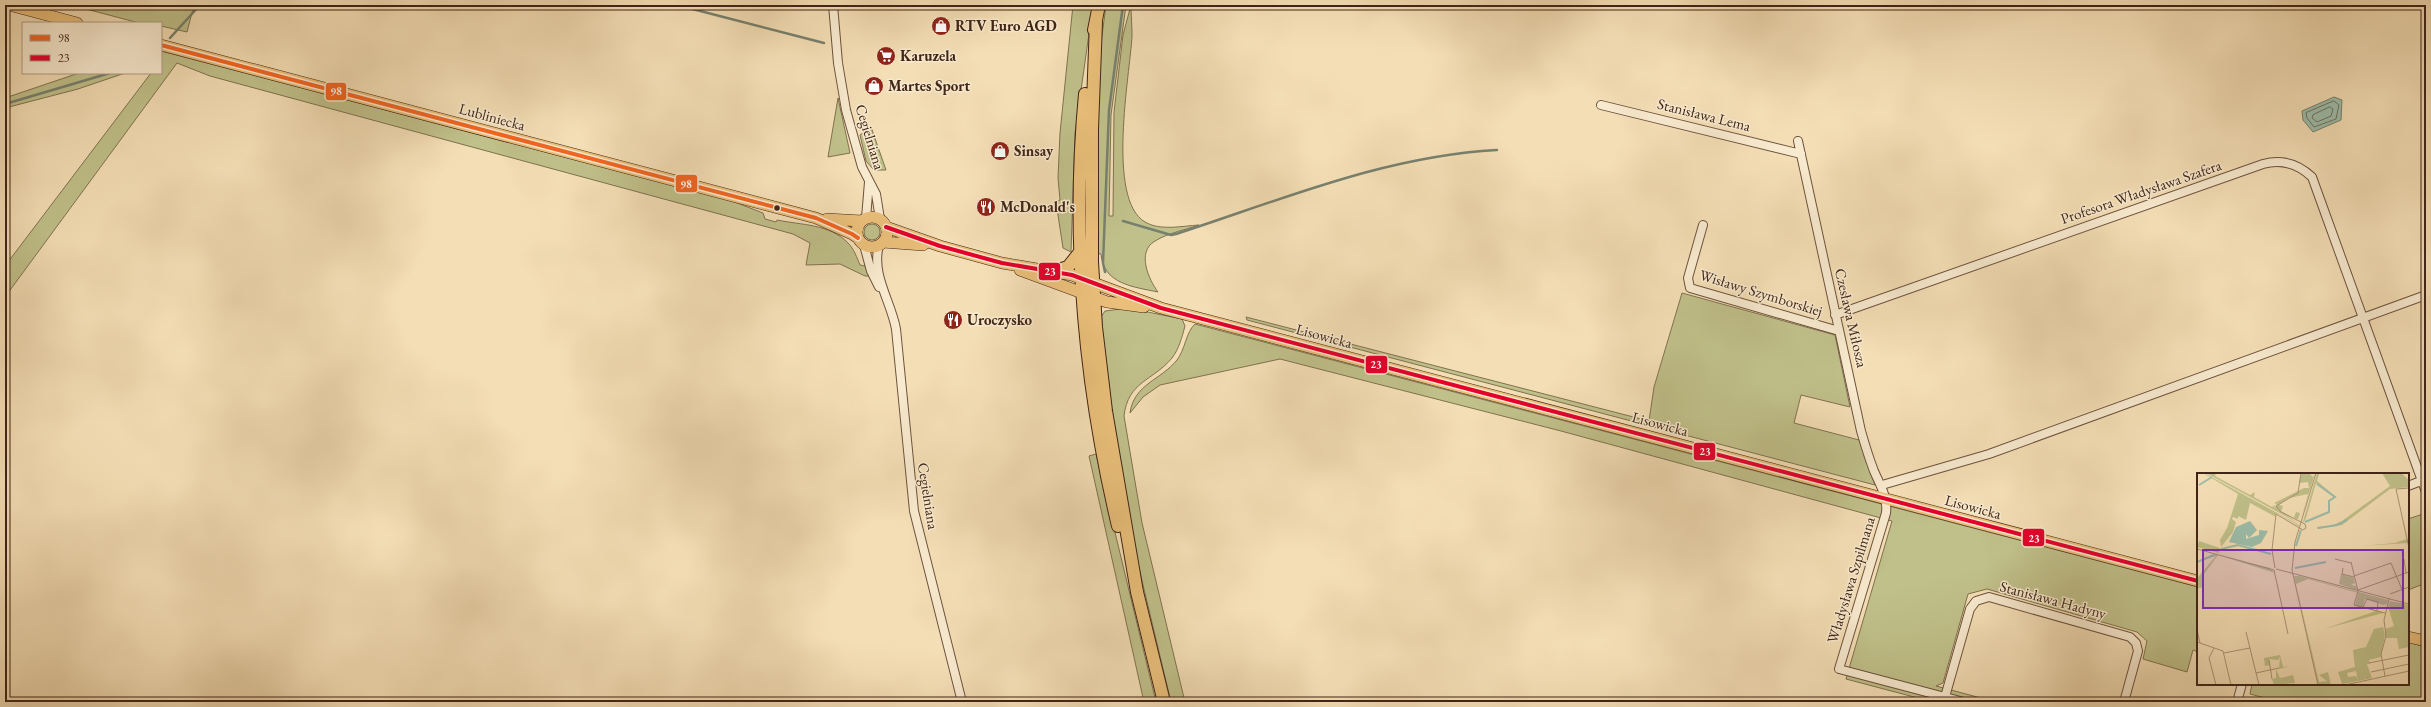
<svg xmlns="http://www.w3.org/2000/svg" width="2431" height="707" viewBox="0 0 2431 707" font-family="'EB Garamond',serif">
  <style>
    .green { fill: #c0c08a; stroke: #807250 }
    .water { fill: #9cbda9; stroke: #77806e }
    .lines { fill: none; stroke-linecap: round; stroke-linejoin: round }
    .shore { stroke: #6e7060; stroke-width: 1 }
    .stream { stroke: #77806e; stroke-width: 2.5 }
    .minor-casing { stroke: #6d523e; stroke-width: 10 }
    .major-casing { stroke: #402416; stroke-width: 12 }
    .highway-casing { stroke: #402416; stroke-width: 14 }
    .minor { stroke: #f8eacf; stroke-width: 8 }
    .major { stroke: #eabf7a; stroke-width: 11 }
    .highway { stroke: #eabf7a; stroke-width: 12 }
    .bus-1-casing { stroke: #f8eacf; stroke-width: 7 }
    .bus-2-casing { stroke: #f8eacf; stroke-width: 7 }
    .bus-1 { stroke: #f26522; stroke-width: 4 }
    .bus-2 { stroke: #e4002b; stroke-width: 4 }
    .bus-dot { fill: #402416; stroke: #f8eacf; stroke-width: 1.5 }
    .labels { text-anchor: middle; stroke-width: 3; stroke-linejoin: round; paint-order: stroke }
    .poi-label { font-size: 15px; font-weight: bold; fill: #402416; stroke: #f8eacf; text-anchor: start }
    .street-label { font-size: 15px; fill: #402416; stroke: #f8eacf }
    .inset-river { fill: none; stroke: #9cbda9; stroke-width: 2 }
    .inset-road { fill: none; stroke: #ac9475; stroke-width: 1 }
    .view { fill: #7b2cbf; fill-opacity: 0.15; stroke: #7b2cbf; stroke-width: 2 }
    .inset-edge { fill: none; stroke: #402416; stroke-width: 2 }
    .line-badge { stroke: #f8eacf; stroke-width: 1.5 }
    .badge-label { font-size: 11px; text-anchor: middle; font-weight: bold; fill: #fff }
  </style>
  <rect width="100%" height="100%" fill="#f4deb5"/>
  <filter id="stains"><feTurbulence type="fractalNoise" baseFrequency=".005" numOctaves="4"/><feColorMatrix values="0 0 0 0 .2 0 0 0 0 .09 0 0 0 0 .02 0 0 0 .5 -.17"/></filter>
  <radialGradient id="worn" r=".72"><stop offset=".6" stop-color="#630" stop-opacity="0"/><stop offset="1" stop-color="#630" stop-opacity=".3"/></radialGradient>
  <path class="green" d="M71,5h123l-7,27 -26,-6v-3h-22z
    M1073,5h20l-18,128 -4,119 -8,-4 -7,-46 4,-2 -2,-22 2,-45z
    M1106,5h20l-15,110 -2,101h4l1,-104 9,-77 8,-30c0,10 1,20 1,31 -2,38 -26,163 13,186 15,9 37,4 54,3 -14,5 -31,8 -44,16 -19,11 -6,39 3,51 -24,-5 -55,-8 -57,-38l-7,-1 6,-202z
    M161,51l571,150 31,12 2,6 11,3 1,-2c24,5 53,4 71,23 6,6 9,15 12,22l5,1 4,10h-4l-25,-12 -34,1 4,-22 -17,-9 -583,-158 -33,-13 -172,234v-31l146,-193h10z
    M79,73h46l-47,16 -73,19v-10z
    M838,98l12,55 -22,4z
    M871,127l15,43h-12l-8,-9 -6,-26z
    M864 232a8 8 0 1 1 16 0a8 8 0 1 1-16 0Z
    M1682,293l153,42 15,72 -49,-12 -7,28 65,17 16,45 -628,-165 -1,-3 403,104 5,-34z
    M1128,308l54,11 3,7c-3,11 -6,23 -13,32 -19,23 -44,23 -48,58l18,107 43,179h-14l-39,-163 -25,-158 -6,-64 4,-6z
    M1195,324l1003,263v65l-5,-2 -6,22 -44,-13 4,-18 -10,-9 -150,-43 -19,5 -25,89 -7,3 60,16h-63l-87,-23 46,-158 -331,-90 -281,-72 -120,26 -17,12 -13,16c4,-29 31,-33 47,-53 8,-10 9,-28 18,-36z
    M1096,454l60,248h-12l-55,-246z
    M2426,513v70l-18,7v-71z
    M2408,642l18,5v55h-156l-1,-3 -19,-5 2,-10h156z"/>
  <path class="water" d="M2334,97l8,3 -1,20 -28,12 -10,-12 -1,-9z"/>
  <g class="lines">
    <path class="shore" d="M2334,101l5,4 -3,14 -22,8 -7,-9 -1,-5z
      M2330,107l3,2 -2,7 -14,6 -5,-4 1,-3z"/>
    <path class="stream" d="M677,5l147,38
      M170,38l30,-33
      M5,104l105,-31
      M1123,221l48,14 5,-1c105,-34 209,-78 321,-84
      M1105,272l-2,-9 6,-153 14,-105"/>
    <defs>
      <path id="minor" d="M833,5l5,58 8,47 16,57 14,27 4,25
        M1601,105l200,49
        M1798,141l63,290c4,14 8,27 13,40 6,14 14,26 12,42l-47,156 125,33
        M866,218l3,-36
        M1703,225l-15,53 2,10 149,43
        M864,245l7,26 8,16
        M879,245c-8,30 12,56 17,84l18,182 48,191
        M1835,315l428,-151c18,-5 34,-1 49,13l114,315
        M1882,485l107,-31 437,-159
        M2408,486l18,-7
        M1945,697l25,-88 6,-8 13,-4 141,40 6,6 2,8 -14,51
        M2237,702l5,-18"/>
      <path id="major" d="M9,5l68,18
        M161,45l655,173 36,16 6,4
        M857 232a15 15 0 1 1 30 0a15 15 0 1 1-30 0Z
        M827,219l35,2
        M886,227l54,19 62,17 70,12 89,33 1037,273
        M883,242l40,3
        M1020,270l87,32 37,5
        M2408,637l18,4"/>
      <path id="highway" d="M1096,22l-4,107v133l4,65 10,84 31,181 27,110
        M1094,30l5,-25
        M1085,94c-14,147 -1,289 33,432
        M1055,271l13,-4 12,-15"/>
    </defs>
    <use href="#minor" class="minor-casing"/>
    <use href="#major" class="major-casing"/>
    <use href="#highway" class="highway-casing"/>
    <use href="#minor" class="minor"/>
    <use href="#major" class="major"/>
    <use href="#highway" class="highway"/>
    <defs>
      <path id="bus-1" d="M161,45l655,173 36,16 6,4"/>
      <path id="bus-2" d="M886,227l54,19 62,17 70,12 89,33 1037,273"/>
    </defs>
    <use href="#bus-1" class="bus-1-casing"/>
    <use href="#bus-2" class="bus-2-casing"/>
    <use href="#bus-1" class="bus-1"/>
    <use href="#bus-2" class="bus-2"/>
  </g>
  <defs>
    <symbol id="shop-disc" viewBox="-11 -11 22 22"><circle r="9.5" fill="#8f2418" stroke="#f8eacf"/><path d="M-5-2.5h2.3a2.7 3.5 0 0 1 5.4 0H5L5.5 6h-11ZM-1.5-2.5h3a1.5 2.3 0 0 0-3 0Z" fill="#fff"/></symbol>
    <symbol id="supermarket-disc" viewBox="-11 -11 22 22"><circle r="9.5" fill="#8f2418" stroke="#f8eacf"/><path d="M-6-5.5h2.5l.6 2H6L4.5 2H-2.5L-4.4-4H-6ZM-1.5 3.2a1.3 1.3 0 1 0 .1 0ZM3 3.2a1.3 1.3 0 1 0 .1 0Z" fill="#fff"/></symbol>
    <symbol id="restaurant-disc" viewBox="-11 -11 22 22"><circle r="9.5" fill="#8f2418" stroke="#f8eacf"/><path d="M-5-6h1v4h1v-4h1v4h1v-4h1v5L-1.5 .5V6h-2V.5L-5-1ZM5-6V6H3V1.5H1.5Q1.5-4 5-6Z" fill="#fff"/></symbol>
  </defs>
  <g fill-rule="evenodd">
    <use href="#shop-disc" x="930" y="15" width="22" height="22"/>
    <use href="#supermarket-disc" x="875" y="45" width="22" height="22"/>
    <use href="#shop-disc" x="863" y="75" width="22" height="22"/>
    <use href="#shop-disc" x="989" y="140" width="22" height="22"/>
    <use href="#restaurant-disc" x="975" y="196" width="22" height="22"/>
    <use href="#restaurant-disc" x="942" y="309" width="22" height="22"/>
  </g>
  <circle class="bus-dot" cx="777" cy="208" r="3.5"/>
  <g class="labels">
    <g class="poi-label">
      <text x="955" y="31">RTV Euro AGD</text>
      <text x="900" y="61">Karuzela</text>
      <text x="888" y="91">Martes Sport</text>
      <text x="1014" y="156">Sinsay</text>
      <text x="1000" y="212">McDonald's</text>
      <text x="967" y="325">Uroczysko</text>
    </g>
    <g class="street-label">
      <text transform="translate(1704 115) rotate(14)" y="5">Stanisława Lema</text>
      <text transform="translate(492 117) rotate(15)" y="5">Lubliniecka</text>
      <text transform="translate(870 137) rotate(73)" y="5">Cegielniana</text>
      <text transform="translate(2141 192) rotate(-19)" y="5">Profesora Władysława Szafera</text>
      <text transform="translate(1761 293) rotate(17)" y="5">Wisławy Szymborskiej</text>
      <text transform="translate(1851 318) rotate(77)" y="5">Czesława Miłosza</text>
      <text transform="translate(1324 336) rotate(15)" y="5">Lisowicka</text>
      <text transform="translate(1660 424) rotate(15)" y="5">Lisowicka</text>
      <text transform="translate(928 496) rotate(81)" y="5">Cegielniana</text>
      <text transform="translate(1973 507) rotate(15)" y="5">Lisowicka</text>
      <text transform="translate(1851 580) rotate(-73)" y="5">Władysława Szpilmana</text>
      <text transform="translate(2053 600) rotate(15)" y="5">Stanisława Hadyny</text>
    </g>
  </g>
  <g transform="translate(2197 473)">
    <rect width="212" height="212" fill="#f4deb5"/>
    <path d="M6,0h1l4,2 9,5 82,45v1l-21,-12h-3l1,3 -26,-14 -4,17 -8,-4v3l-5,-2 -1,2 4,3 -3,10 -12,15 -1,-7 7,-12 11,-34zM9,0h10l-1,3 35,19 5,-3 -1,5 18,10 3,-2 -1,4 3,-5 -3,-1 30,-15h5l-1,-6 -9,1 2,-9 8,-1 4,4 2,-4 -14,47 7,-26 -19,4 -10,7 4,1 -2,5 13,7 2,-6 4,1 -2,6h-1l-13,-5 16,10zM120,0h6l-4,1 -2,7 19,16 -20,-14 -10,35 -2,4h-1zM185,0h19l8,7v7l-19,2 -48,36 -25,4v-2l14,-1 11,-5 48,-35zM210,66l1,4 -47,3 34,-3zM2,68l21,7 -1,5 -22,-6zM18,81l55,14 5,5 -57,-18 -16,22 1,10 -6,2 1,-12 18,-21 -19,6zM144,101l13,4 1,5 -4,2 5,1 1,4 -18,-6zM97,103h6l88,24 -1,4 -4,1 -18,-6 -2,7 20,7 -59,16 52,-18 -21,-5 3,-13 -50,-14 -12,5 23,98 8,-1 -8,-6 9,-3 3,13h-13zM193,128l19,4v42l-10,2 -2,-11h-11l-1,-9 9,-3 -6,-19zM186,154l2,8 -4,22 -12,3 1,4h-3l5,14 -14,3 -2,-10 -9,2 1,4 8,-1 2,5 -20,4 4,-1 -4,-12 17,-5 -2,-17 13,-3 8,-18zM83,182l3,12 8,-1 -12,3 1,-12 -2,3 -9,-1 1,6 -5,1 -1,-8zM79,196l4,9 13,-3 2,8 -21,2 -2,-6 4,-1z" fill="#c0c08a"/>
    <path d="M53,48l7,9 -8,8 -3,-4v5l13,-4v-5l9,1 -7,12 -9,4 -23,-5 7,-15z" fill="#9cbda9"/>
    <path class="inset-river" d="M2,12l13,-8M108,49l24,-10v-11l6,-4 -18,-13M121,55l19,-3 10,-5M99,73l5,-16M24,76l17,-4 33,9M0,89l17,-7M98,95l31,-6"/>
    <path class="inset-road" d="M119,0l-21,69 -3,28 26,115M212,15l-13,1 13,59M0,76l77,21M138,86l16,4M207,86l2,14M154,89l7,29 -4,14 31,8M78,95l-3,-18 4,-36 27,16 3,-2 -1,-4 -24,-12 -5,-6 22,-13 3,-20M146,95l-1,6 12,3M79,96l133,35M77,97l14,64M157,103l37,-13 12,29M161,117l51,-18M193,121l19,-7M166,134l4,-8 11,3 -1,9M0,157l3,13M49,159l13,53M0,169l26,9 8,34M17,175l-5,10 7,27M27,180l26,-5M72,187l3,19M172,190l40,-8M174,199l38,-8M59,200l23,-5M188,203l-4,-22 5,-18 -2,-16 5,-21M148,212l64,-14"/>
    <path class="view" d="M6,77h200v58h-200z"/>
    <rect width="212" height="212" class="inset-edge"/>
  </g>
  <g class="line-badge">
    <rect x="325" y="82" width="22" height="19" rx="4" fill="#f26522"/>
    <rect x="675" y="174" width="23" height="19" rx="4" fill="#f26522"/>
    <rect x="1038" y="262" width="23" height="19" rx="4" fill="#e4002b"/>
    <rect x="1365" y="355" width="23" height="19" rx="4" fill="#e4002b"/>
    <rect x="1693" y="442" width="23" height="19" rx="4" fill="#e4002b"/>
    <rect x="2022" y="528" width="23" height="19" rx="4" fill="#e4002b"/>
  </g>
  <g class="badge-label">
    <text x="336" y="95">98</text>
    <text x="686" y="188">98</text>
    <text x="1050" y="275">23</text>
    <text x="1376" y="368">23</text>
    <text x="1705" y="455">23</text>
    <text x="2034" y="542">23</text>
  </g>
  <rect width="2431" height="707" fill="none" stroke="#f4deb5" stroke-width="20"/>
  <rect x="6" y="6" width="2419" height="695" fill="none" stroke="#402416" stroke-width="2"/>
  <rect x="10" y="10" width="2411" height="687" fill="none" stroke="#402416"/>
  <rect x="22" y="22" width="140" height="52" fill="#f8eacf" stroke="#ae9b85"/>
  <rect x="30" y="35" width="20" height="6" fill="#f26522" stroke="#ae9b85"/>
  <text x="58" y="42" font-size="12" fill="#402416">98</text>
  <rect x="30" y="55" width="20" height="6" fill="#e4002b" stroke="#ae9b85"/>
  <text x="58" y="62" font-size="12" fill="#402416">23</text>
  <rect width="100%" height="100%" filter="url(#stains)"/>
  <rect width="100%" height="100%" fill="url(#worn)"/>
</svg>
